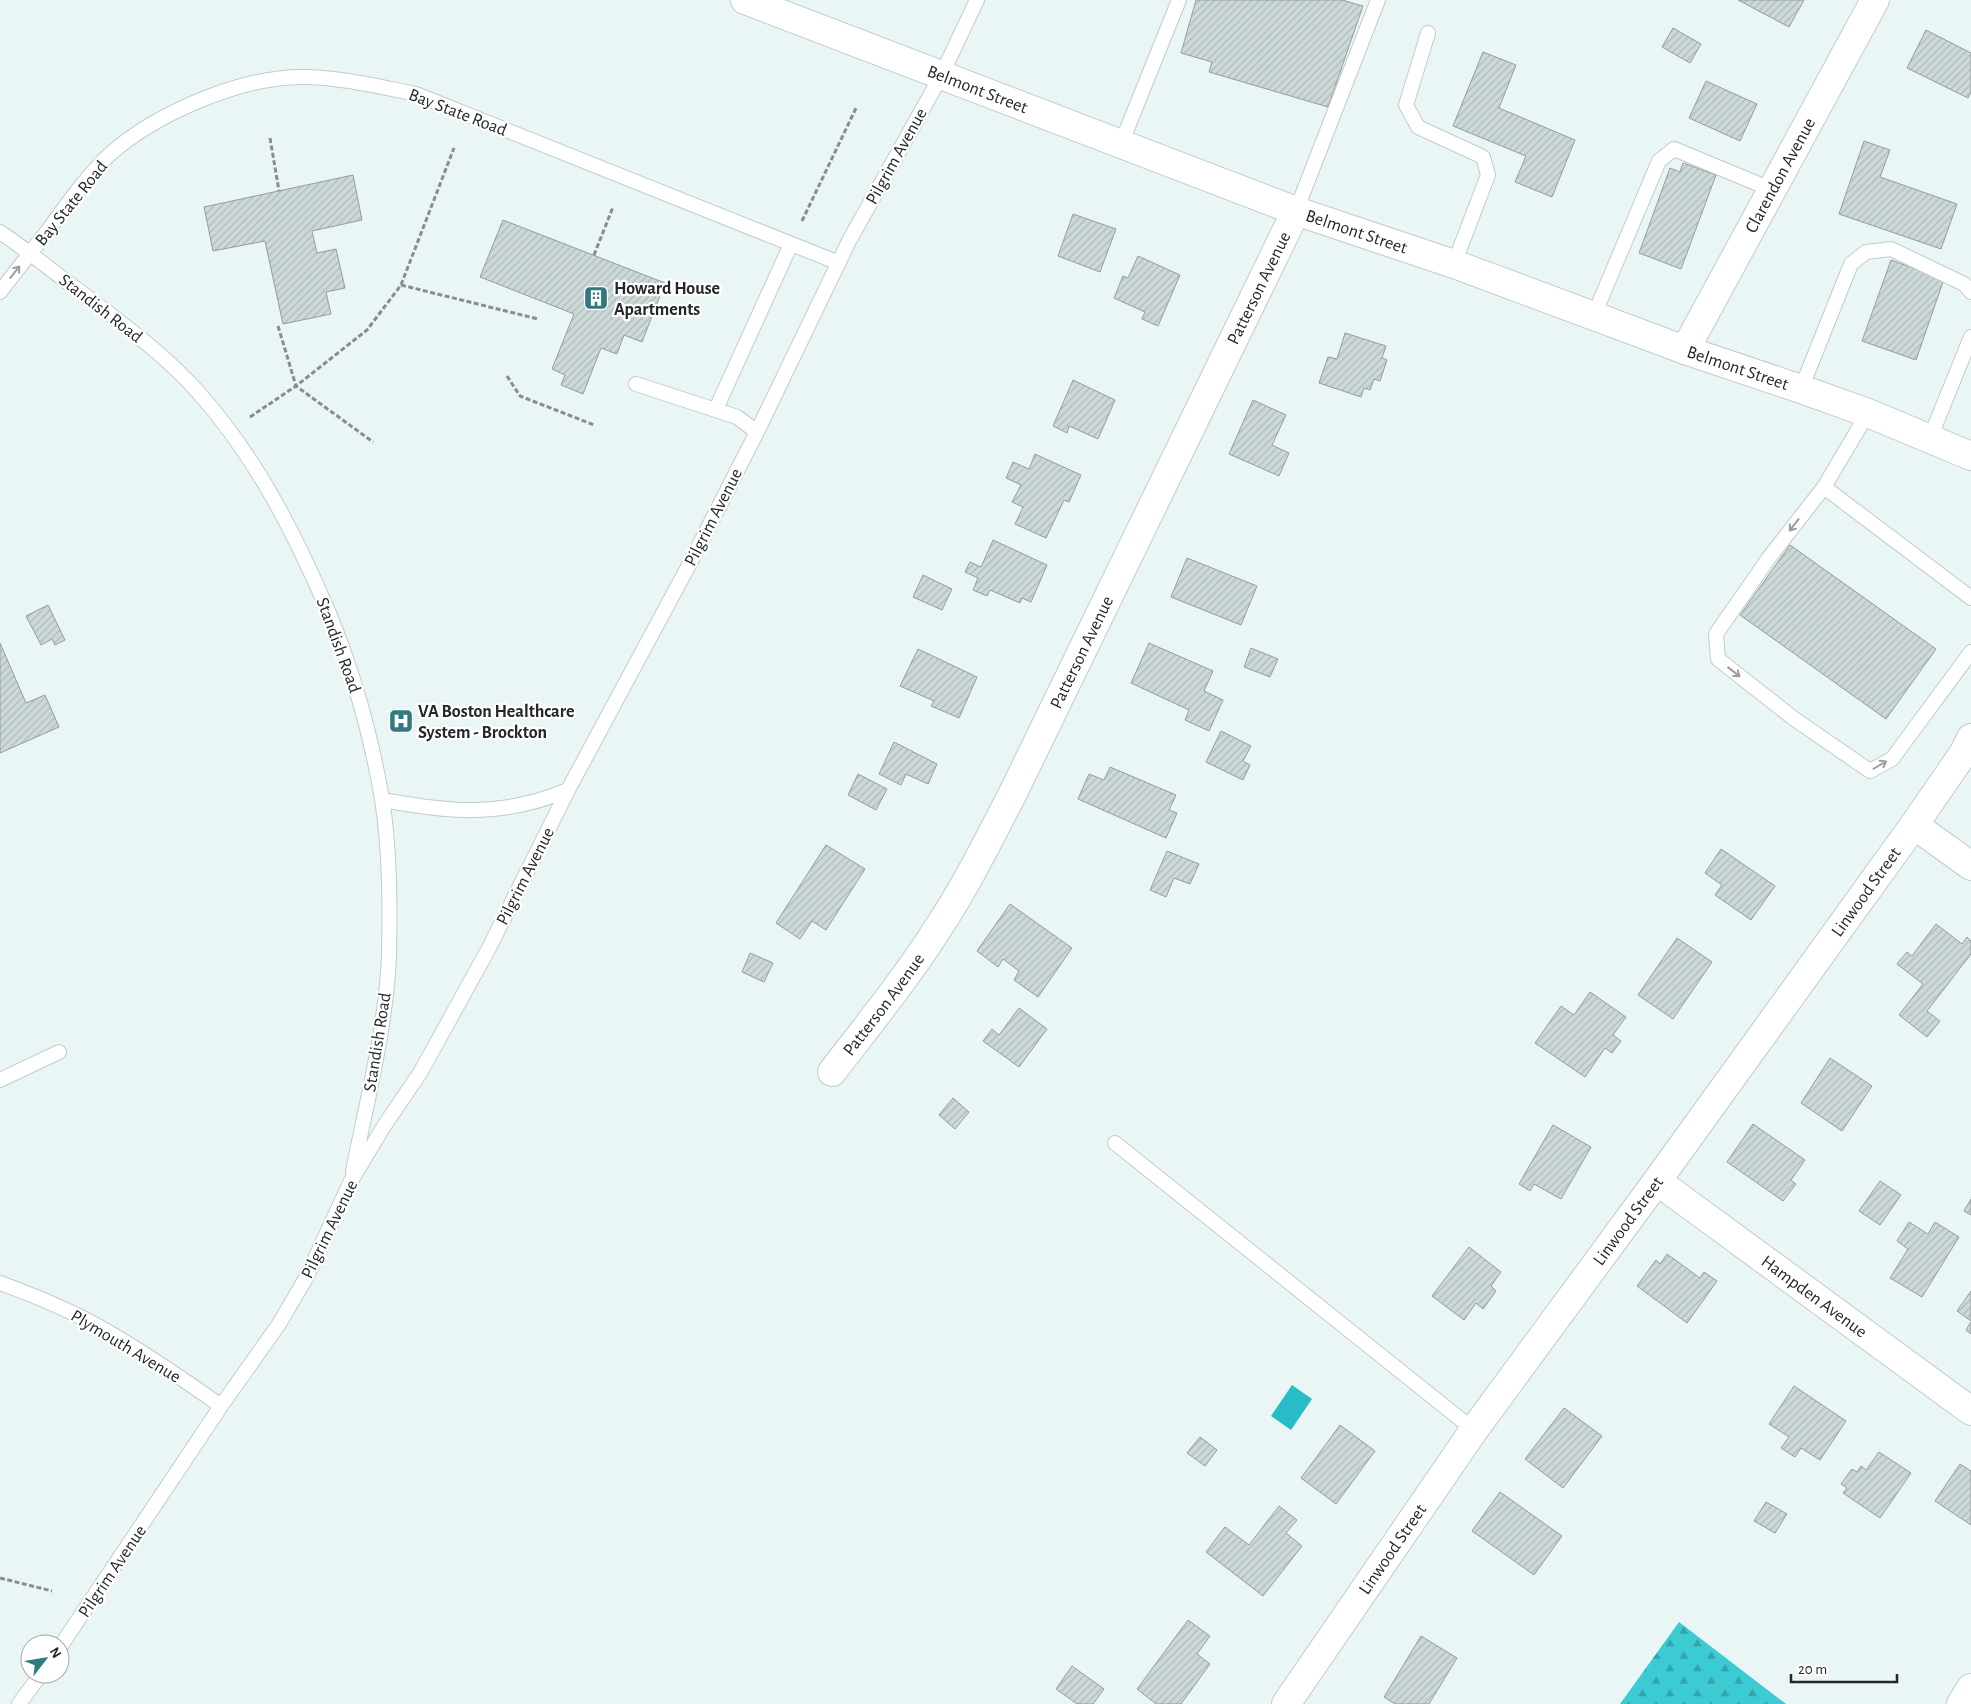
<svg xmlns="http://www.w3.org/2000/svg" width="1971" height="1704" viewBox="0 0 1971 1704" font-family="'Alegreya Sans',sans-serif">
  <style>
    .forest { fill: url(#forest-firs) }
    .water { fill: #28bdc6 }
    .building { fill: url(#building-hatch); stroke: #939d9e }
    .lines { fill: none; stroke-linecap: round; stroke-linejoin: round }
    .lane-casing { stroke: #c0cccc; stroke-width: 16 }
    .street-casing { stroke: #c0cccc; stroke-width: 30 }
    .secondary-casing { stroke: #c0cccc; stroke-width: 30 }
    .path { stroke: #868e8e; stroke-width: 3; stroke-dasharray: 5 2.5; stroke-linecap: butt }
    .lane { stroke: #fff; stroke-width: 14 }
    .street { stroke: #fff; stroke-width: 28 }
    .secondary { stroke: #fff; stroke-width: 28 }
    .oneway { stroke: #9c9e9e }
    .labels { text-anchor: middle; stroke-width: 4.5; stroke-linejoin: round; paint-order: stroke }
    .street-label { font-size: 18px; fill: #242828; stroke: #fff }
    .poi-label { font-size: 18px; font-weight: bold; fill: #242828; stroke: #fff; text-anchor: start }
  </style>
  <defs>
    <pattern id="forest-firs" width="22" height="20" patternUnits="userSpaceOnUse" patternTransform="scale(1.25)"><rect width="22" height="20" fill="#3ccad3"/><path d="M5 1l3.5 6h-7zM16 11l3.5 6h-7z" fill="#32a4ab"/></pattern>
    <pattern id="building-hatch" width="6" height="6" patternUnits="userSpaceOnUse" patternTransform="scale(1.25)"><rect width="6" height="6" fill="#cdd8d9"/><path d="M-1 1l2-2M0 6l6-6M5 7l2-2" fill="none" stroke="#b0b9ba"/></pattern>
  </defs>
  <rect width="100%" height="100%" fill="#eaf5f6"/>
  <path class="forest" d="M1679,1622l107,82h-166z"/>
  <path class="water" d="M1292,1385l20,14 -21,31 -20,-14z"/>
  <path class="building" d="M1196,0h146l21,6 -35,101 -119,-35 3,-10 -31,-9z
    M1738,0h66l-15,27z
    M1673,28l28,16 -11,19 -28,-16z
    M1926,30l45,23v39l-3,6 -61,-30z
    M1483,52l33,13 -17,43 76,32 -23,57 -37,-15 11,-26 -73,-30z
    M1706,81l51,23 -17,37 -51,-23z
    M1864,141l26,9 -10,27 77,27 -16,45 -102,-35z
    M1683,163l33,12 -35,94 -42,-16 31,-85 10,4z
    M353,175l9,45 -50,11 5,22 19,-4 9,39 -19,4 5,22 -48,10 -18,-83 -52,10 -9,-44z
    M1073,214l43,15 -16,43 -42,-16z
    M503,220l162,63 -23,59 -18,-7 -7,19 -16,-6 -18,46 -22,-9 4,-10 -13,-6 22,-55 -94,-37z
    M1138,256l42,19 -22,51 -16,-7 3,-7 -31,-14 9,-22 5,2z
    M1891,260l53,19 -28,81 -54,-19z
    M1345,333l41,13 -4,12 5,2 -7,21 -6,-2 -4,11 -6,-2 -3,9 -42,-14 9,-26 9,2z
    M1073,380l42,20 -17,39 -29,-13 -2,7 -14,-7z
    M1253,400l33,15 -14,30 17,8 -10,23 -50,-22z
    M1035,454l46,21 -12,27 -5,-2 -18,38 -31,-14 8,-17 -11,-5 9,-17 -15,-7 7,-16 16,7z
    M993,540l54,25 -16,37 -9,-4 -2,5 -30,-13 -3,6 -14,-6 5,-12 -13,-6 5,-10 11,5z
    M1790,545l146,104 -50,70 -146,-104z
    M1187,558l70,28 -16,39 -70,-28z
    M923,575l29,14 -10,21 -29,-13z
    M48,605l17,35 -10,5 -3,-6 -11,6 -15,-29z
    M0,643l26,60 19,-8 14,32 -59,26z
    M1149,643l64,28 -9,20 19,9 -14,31 -24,-11 4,-10 -58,-27z
    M1251,648l27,11 -8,18 -26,-10z
    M918,649l59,28 -18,41 -28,-12 3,-5 -34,-15z
    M1221,731l30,15 -8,15 7,4 -7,15 -37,-18z
    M894,742l43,22 -9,20 -22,-10 -5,11 -22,-11z
    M1110,767l66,28 -7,15 8,3 -11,25 -88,-39 11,-25 15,6z
    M858,774l29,15 -11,21 -28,-15z
    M826,845l39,24 -39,61 -14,-9 -12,18 -24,-16z
    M1721,849l54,37 -24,34 -36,-25 7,-10 -17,-12z
    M1167,851l32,13 -9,20 -16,-6 -8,19 -16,-7z
    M1010,904l62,44 -34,49 -24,-17 5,-9 -16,-12 -5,8 -21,-16z
    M1936,924l26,20 5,-7 4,4v13l-44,57 13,10 -13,16 -28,-22 24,-31 -26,-20 10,-12 5,4z
    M1677,938l35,24 -39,57 -35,-24z
    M750,953l23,10 -9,19 -22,-10z
    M1590,992l36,25 -13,18 8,6 -9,12 -7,-5 -20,29 -50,-34 26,-37 13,9z
    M1019,1008l28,21 -28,38 -36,-26 9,-12 7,6z
    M1830,1058l42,28 -30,45 -41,-28z
    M953,1098l16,14 -14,17 -16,-14z
    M1753,1124l52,36 -14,20 5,4 -13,17 -56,-39z
    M1553,1125l38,22 -30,52 -27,-15 -4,7 -11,-7z
    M1880,1181l21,14 -21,30 -21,-14z
    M1971,1199v16l-7,-4z
    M1909,1222l19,12 7,-12 24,15 -37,60 -32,-19 18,-29 -11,-8z
    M1469,1247l32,25 -10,14 5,5 -13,18 -7,-6 -12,17 -32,-24z
    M1667,1254l33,24 4,-6 13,9 -30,42 -50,-37 19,-26 4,4z
    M1971,1291v30l-14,-10z
    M1971,1322v12l-5,-4z
    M1794,1386l52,35 -26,39 -19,-12 -6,9 -14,-9 8,-11 -20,-13z
    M1564,1408l38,28 -39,52 -38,-29z
    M1340,1425l35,26 -39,53 -35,-26z
    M1200,1437l17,13 -12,16 -18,-13z
    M1879,1452l32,21 -31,45 -37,-25 4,-5 -6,-4 11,-15 5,3 4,-6 5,4z
    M1960,1464l11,7v54l-36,-24z
    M1500,1492l62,44 -28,39 -62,-44z
    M1766,1502l21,12 -12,19 -21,-12z
    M1279,1506l18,14 -11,13 16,13 -39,50 -57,-44 19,-25 24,18z
    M1188,1620l22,16 -13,18 13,10 -29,40h-25l-19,-15z
    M1421,1636l36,22 -28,46h-34l-11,-7z
    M1072,1666l32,23 -11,15h-16l-21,-15z"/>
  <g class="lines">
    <defs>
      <path id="lane" d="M1428,33l-22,72 12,22 65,30 5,18 -34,89
        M1121,144l58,-144
        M1296,211l82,-211
        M0,232c27,18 52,39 78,58 42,32 85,63 120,102 58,65 96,140 130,219 25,60 43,124 54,188 8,51 8,106 7,157 -3,72 -22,144 -36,215
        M0,292c16,-21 33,-42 49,-63 19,-26 37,-52 60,-74 47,-42 135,-80 198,-78 37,1 73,10 109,17l423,169
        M1594,315l65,-154 15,-12 99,41
        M636,384l101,33 20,15
        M1801,389l50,-125 15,-12 25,-3 73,35 7,8
        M716,409l75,-165
        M1868,413l-44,74 -56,72 -52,75 2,25 75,59 77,53 22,-12 79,-107
        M1930,438l41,-101
        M1824,487l147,111
        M382,800c71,12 118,18 186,-10
        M0,1080l59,-28
        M1115,1143l359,287
        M0,1283c36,13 72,28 105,47 40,23 78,49 116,76
        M60,1647l161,-241 58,-82 27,-46 45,-97 33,-55 36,-53 31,-56 38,-69 79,-158 121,-225 68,-133 92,-191 92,-165 36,-76
        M19,1704l22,-30"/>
      <g id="street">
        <path id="s1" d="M1685,350l190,-350"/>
        <path d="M1914,825l57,41"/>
        <path id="s2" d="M832,1072c37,-48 76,-96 108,-147 27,-41 49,-86 72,-130l284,-584"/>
        <path id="s3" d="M1657,1181l314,230"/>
        <path d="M1961,1704l10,-16"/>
      </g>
      <g id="secondary">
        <path id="s4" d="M745,0l551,211 158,53 231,86 116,39 67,24 103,43"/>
        <path id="s5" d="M1286,1704l188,-274 183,-249 257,-356 49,-71 8,-16"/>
      </g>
    </defs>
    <use href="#lane" class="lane-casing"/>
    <use href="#street" class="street-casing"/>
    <use href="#secondary" class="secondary-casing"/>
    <path class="path" d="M270,138l9,53
      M802,221l55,-115
      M594,255l19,-48
      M401,285l137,34
      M278,326l18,60 77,56
      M507,376l13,20 74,29
      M250,417l46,-31 71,-56 34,-45 53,-137
      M0,1578l52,13"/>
    <use href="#lane" class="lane"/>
    <use href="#street" class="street"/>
    <use href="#secondary" class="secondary"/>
  </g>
  <defs><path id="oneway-shaft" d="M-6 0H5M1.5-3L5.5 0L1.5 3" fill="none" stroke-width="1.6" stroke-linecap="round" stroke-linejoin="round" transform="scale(1.25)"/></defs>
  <g class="oneway">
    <use href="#oneway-shaft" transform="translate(15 272) rotate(-52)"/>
    <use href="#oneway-shaft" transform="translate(1794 525) rotate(128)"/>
    <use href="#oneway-shaft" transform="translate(1734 672) rotate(38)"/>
    <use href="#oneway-shaft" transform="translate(1880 765) rotate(-30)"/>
  </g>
  <defs>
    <symbol id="building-square" viewBox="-11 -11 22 22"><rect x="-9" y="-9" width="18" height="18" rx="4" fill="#30797e" stroke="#fff"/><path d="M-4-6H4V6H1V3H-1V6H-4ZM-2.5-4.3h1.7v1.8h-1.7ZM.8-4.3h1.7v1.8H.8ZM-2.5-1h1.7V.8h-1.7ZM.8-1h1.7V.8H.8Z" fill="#fff"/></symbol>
    <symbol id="hospital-square" viewBox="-11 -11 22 22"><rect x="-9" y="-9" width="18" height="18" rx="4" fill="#30797e" stroke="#fff"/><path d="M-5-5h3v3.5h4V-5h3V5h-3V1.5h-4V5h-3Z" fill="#fff"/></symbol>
  </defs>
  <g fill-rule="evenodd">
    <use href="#building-square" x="582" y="284" width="28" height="28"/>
    <use href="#hospital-square" x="387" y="707" width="28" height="28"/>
  </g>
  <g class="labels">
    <g class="street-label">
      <text dy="6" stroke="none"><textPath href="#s4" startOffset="249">Belmont Street</textPath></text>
      <text transform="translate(458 112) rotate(21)" y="6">Bay State Road</text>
      <text transform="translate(896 156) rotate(-61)" y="6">Pilgrim Avenue</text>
      <text dy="6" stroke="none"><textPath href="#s1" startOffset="199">Clarendon Avenue</textPath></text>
      <text transform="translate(71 203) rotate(-51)" y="6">Bay State Road</text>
      <text dy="6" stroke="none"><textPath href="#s4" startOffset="654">Belmont Street</textPath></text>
      <text dy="6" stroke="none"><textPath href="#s2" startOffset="895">Patterson Avenue</textPath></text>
      <text transform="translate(101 308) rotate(38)" y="6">Standish Road</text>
      <text dy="6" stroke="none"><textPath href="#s4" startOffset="1059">Belmont Street</textPath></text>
      <text transform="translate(713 517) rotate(-63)" y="6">Pilgrim Avenue</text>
      <text transform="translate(339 645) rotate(70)" y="6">Standish Road</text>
      <text dy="6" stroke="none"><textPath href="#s2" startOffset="490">Patterson Avenue</textPath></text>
      <text transform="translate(525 876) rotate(-63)" y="6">Pilgrim Avenue</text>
      <text dy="6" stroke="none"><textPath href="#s5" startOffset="998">Linwood Street</textPath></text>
      <text dy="6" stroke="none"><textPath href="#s2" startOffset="85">Patterson Avenue</textPath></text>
      <text transform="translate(377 1042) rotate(-81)" y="6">Standish Road</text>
      <text dy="6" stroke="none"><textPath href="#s5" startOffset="592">Linwood Street</textPath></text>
      <text transform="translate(329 1229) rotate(-64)" y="6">Pilgrim Avenue</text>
      <text dy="6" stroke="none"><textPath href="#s3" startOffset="195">Hampden Avenue</textPath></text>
      <text transform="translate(126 1346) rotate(31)" y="6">Plymouth Avenue</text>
      <text dy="6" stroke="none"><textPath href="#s5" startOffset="188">Linwood Street</textPath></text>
      <text transform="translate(112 1571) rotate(-56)" y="6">Pilgrim Avenue</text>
    </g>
    <g class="poi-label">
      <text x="614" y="294">Howard House<tspan x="614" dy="21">Apartments</tspan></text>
      <text x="418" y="717">VA Boston Healthcare<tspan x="418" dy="21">System - Brockton</tspan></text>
    </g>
  </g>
  <g transform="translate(45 1659) rotate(59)"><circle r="24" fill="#ffffff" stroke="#a7a9a9"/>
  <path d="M0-4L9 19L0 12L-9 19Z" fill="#30797e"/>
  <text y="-8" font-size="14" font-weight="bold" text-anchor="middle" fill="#242828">N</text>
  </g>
  <path d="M1791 1674v8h106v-8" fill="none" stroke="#242828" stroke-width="2.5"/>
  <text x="1798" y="1674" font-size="15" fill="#242828" stroke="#ffffff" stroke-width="4" paint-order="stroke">20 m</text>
</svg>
